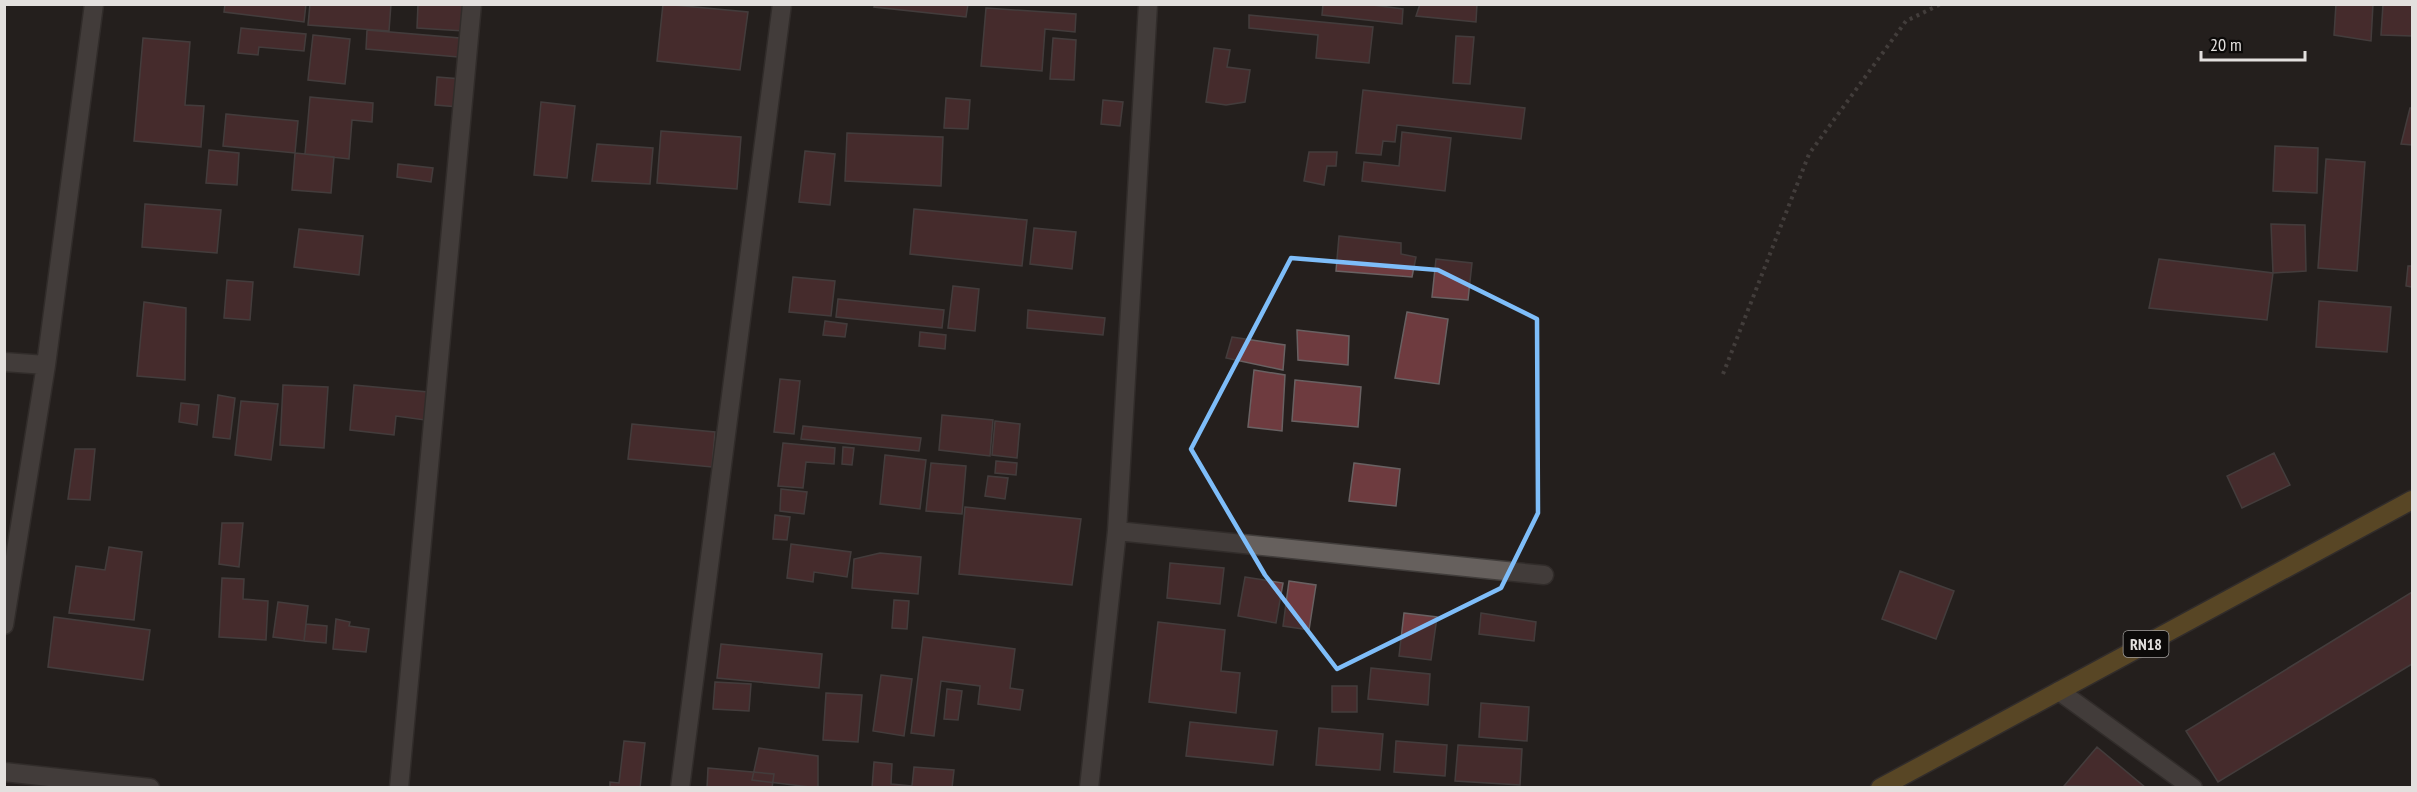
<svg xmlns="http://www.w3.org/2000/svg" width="2417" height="792" viewBox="0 0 2417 792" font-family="'PT Sans Narrow',sans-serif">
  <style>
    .building { fill: #6e3b3f; stroke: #696162; stroke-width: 1.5 }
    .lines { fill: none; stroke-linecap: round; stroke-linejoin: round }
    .minor-casing { stroke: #413d3b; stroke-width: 21 }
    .major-casing { stroke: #413d3b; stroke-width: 21 }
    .path { stroke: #676260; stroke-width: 4; stroke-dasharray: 3 4.5; stroke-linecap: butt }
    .minor { stroke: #66605d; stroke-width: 18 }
    .major { stroke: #98762f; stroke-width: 18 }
    .marked { fill: none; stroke: #7ebdf9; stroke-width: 4.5; stroke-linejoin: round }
    .labels { text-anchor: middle; stroke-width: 5; stroke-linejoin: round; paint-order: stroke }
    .shield { fill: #0c0a09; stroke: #a2a09e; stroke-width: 1.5 }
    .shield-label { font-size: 16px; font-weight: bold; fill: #e3e0de }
  </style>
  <rect width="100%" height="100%" fill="#251f1d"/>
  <path class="building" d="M225,4h81l-2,18 -80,-10z
    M310,4h81l-2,27 -81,-6z
    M418,4h48l-2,27 -47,-3z
    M663,4l85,8 -8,58 -83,-9z
    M875,4h93l-2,13 -92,-10z
    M1323,4h42l38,5 -1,15 -80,-9z
    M1420,4h57l-1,18 -60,-6z
    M2336,4h37l-2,37 -37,-6z
    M2383,4h29v32l-31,-1z
    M986,8l90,6 -1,18 -30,-3 -3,42 -61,-5z
    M1249,15l124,12 -4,36 -53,-5 2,-23 -69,-7z
    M241,28l65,6 -2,17 -45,-4 -1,8 -20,-2z
    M367,30l93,8 -2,19 -92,-8z
    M313,35l37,4 -5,45 -37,-4z
    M1456,36l18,1 -4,47 -17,-1z
    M143,38l47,4 -5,63 19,1 -3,41 -67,-6z
    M1053,38l23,2 -2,40 -24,-1z
    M1214,48l16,2 -3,17 23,3 -5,32 -19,3 -20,-3z
    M437,77l25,2 -3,28 -24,-2z
    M1363,90l162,18 -4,31 -124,-14 -2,17 -12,-1 -2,14 -25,-2z
    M310,97l63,6 -1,19 -20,-2 -3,39 -44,-5z
    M946,98l24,2 -2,29 -24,-1z
    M1103,100l20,2 -3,24 -19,-2z
    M541,102l34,4 -8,72 -33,-3z
    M2410,108h2v37l-11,-1z
    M226,114l72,7 -3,32 -72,-7z
    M661,131l80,6 -4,52 -80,-6z
    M1402,132l49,6 -6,53 -83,-10 2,-19 35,4z
    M847,133l96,4 -2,49 -96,-5z
    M597,144l56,4 -3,36 -58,-3z
    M2275,146l43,2 -1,45 -44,-2z
    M209,150l30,3 -2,32 -31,-2z
    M805,151l30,3 -5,51 -31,-3z
    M1309,152h28l-1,14h-9l-3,19 -20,-4z
    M295,153l39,4 -3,36 -39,-3z
    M2326,159l39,3 -8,109 -39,-3z
    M398,164l35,4 -2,14 -34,-5z
    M145,204l76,6 -4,43 -75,-6z
    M914,209l113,11 -5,46 -112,-12z
    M2271,224l34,1 1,46 -33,2z
    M1034,228l42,4 -4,37 -42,-5z
    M299,229l64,7 -4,39 -65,-8z
    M1339,236l62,7v11l15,3 -4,20 -76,-6z
    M1436,259l36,4 -4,37 -36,-3z
    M2159,259l114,14 -6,47 -118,-12z
    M2408,266h4v21l-6,-1z
    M793,277l42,4 -4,35 -42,-4z
    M227,280l26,2 -3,38 -26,-2z
    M953,286l26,3 -4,42 -27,-3z
    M838,299l106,11 -2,18 -106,-11z
    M2319,301l72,6 -4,45 -71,-5z
    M144,302l42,6 -1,72 -48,-4z
    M1028,310l77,8 -2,17 -76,-7z
    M1407,312l41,7 -9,65 -44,-6z
    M825,321l22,3 -2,13 -22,-2z
    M1297,330l52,6 -1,29 -50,-5z
    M920,332l26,3 -1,14 -26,-3z
    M1232,337l53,8 -2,25 -57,-12z
    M1254,370l31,5 -3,56 -34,-4z
    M780,379l20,2 -6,53 -20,-2z
    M1295,380l66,7 -3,40 -66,-6z
    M283,385l45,2 -4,61 -44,-3z
    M354,385l74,7 -3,28 -29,-4 -2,19 -44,-5z
    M218,395l17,3 -5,41 -17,-2z
    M241,401l37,3 -7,56 -36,-5z
    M181,403l18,2 -2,20 -18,-3z
    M942,415l51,5 -3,36 -51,-6z
    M995,421l25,3 -3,34 -25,-3z
    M632,424l83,8 -3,35 -84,-8z
    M803,426l118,12 -2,13 -118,-12z
    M783,443l52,5 -1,16 -28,-2 -3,26 -25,-2z
    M843,447l11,1 -2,17 -10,-1z
    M75,449h20l-5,51 -22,-1z
    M2274,453l16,32 -48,23 -15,-32z
    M885,455l41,5 -6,49 -40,-5z
    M996,461l21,2 -1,12 -21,-2z
    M931,463l35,3 -4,48 -36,-3z
    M1354,463l46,6 -4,37 -47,-5z
    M988,476l20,2 -3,21 -20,-3z
    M781,489l26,3 -3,22 -24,-3z
    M965,507l116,12 -9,66 -113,-11z
    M775,515l15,2 -3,23 -14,-1z
    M222,523h21l-4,44 -20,-3z
    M791,544l60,8 -4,25 -33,-5 -1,10 -26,-4z
    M109,547l33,5 -8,68 -65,-7 7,-47 29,4z
    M880,553l41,4 -3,37 -66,-6 2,-29z
    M1170,563l54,5 -4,36 -53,-6z
    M1900,571l54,20 -18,48 -54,-20z
    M1245,577l38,6 -7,40 -38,-7z
    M222,578l22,1 -1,20 25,2 -2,39 -47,-3z
    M1289,581l27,4 -7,45 -26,-4z
    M2412,592v72l-194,118 -32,-51z
    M894,600l15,1 -2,28 -15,-1z
    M278,602l30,4 -4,35 -31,-4z
    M1404,613l33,4 -6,43 -32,-4z
    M1481,613l55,9 -2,19 -55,-7z
    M54,617l96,13 -7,50 -95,-13z
    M336,619l14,3 -1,4 20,3 -3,23 -33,-3z
    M1158,622l67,8 -4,41 19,2 -4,40 -87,-11z
    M306,624l21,2 -1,17 -22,-2z
    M923,637l92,12 -5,39 13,2 -3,20 -42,-6 2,-18 -39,-5 -7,55 -23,-3z
    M721,644l101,10 -3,34 -102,-10z
    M1371,668l59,6 -2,31 -60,-6z
    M881,675l31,4 -8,57 -31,-5z
    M715,682l36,2 -2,27 -36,-2z
    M1332,686h25v26h-25z
    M947,689l15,2 -4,29 -14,-1z
    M826,693l36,2 -4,47 -35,-2z
    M1481,703l48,4 -2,34 -48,-4z
    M1190,722l87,9 -4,34 -87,-9z
    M1319,728l64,6 -3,36 -64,-5z
    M624,741l21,2 -5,45h-30v-6l9,1z
    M1396,741l51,4 -2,31 -51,-4z
    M1458,745l64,4 -2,36 -65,-4z
    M2097,747l49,41 -82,-2z
    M759,748l59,8v32l-66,-8z
    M874,762l18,2 -1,20 21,2 2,-19 40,3 -2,18h-80z
    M708,768l66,6 -2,14h-65z"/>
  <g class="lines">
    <defs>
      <path id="minor" d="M4,362l42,3
        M1117,531l427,44
        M4,625l42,-260 48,-361
        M2059,691l134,97
        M4,772l146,16
        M399,788l73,-784
        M680,788l102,-784
        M1089,788l28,-257 31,-527"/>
      <path id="major" d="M1880,788l532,-288"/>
    </defs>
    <use href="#minor" class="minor-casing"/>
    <use href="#major" class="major-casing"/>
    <path class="path" d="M1723,374l86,-220 97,-133 35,-17"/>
    <use href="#minor" class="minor"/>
    <use href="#major" class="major"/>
  </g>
  <path d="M0 0H2417V792H0ZM1291,258l147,12 99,49 1,194 -37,75 -164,81 -72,-94 -74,-126z" fill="#251f1d" fill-opacity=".55" fill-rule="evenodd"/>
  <path class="marked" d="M1291,258l147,12 99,49 1,194 -37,75 -164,81 -72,-94 -74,-126z"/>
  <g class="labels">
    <rect class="shield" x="2123.5" y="631" width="45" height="26" rx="4.5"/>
    <g class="shield-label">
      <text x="2146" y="650">RN18</text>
    </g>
  </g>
  <rect width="2417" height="792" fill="none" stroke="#e3e0de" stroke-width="12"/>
  <path d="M2201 51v9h104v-9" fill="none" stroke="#e3e0de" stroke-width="3"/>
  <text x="2210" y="51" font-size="18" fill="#e3e0de" stroke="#0c0a09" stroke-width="4.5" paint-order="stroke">20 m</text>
</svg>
